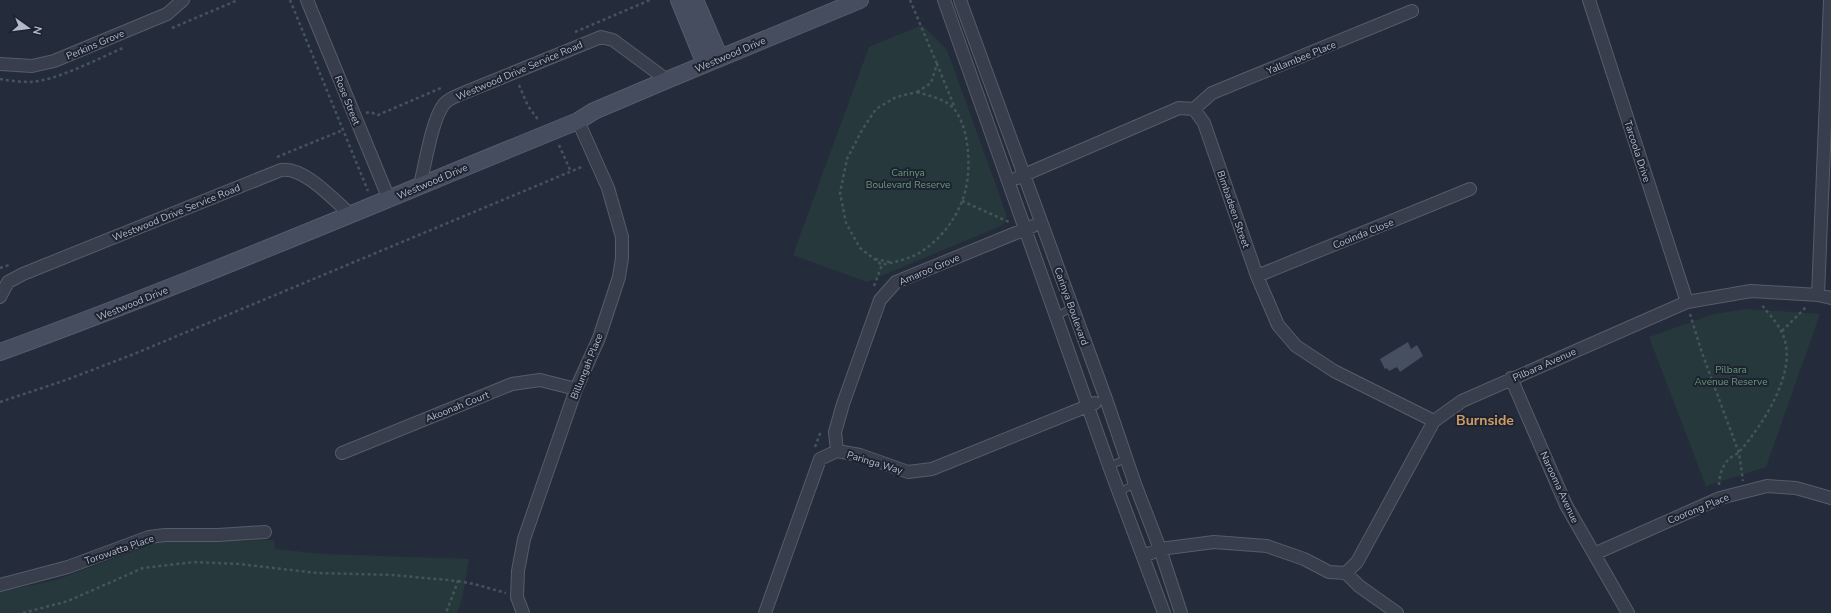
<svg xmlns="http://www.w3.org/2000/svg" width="1831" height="613" viewBox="0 0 1831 613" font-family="'Nunito Sans',sans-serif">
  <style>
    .green { fill: #26383c }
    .building { fill: #454f60 }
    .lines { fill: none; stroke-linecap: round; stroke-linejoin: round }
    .lane-casing { stroke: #565c69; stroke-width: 8 }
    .street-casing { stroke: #565c69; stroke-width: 14 }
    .secondary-casing { stroke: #565c69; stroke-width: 18 }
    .path { stroke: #44555a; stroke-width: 2.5; stroke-dasharray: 3 3; stroke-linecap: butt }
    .lane { stroke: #383e4c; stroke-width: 6 }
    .street { stroke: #383e4c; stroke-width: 12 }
    .secondary { stroke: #464d5e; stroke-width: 16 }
    .labels { text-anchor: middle; stroke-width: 4; stroke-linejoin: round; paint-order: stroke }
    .street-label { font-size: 10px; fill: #b3b9c7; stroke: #1d2330 }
    .park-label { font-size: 10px; fill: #6b9779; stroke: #1d2330 }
    .district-label { font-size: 14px; font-weight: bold; fill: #d09c65; stroke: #1d2330 }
  </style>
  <rect width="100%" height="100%" fill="#242c3b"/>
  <path class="green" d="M922,25l25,25 60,166 -4,9 -136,57 -74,-27 76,-208z
    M1747,309l73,5 -54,153 -60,19 -57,-149 65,-23z
    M274,540l1,9 47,5 147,5 -7,40 -5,14h-457v-21l56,-12 105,-39z"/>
  <path class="building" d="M1408,342l3,7 6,-4 6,11 -23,16 -3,-5 -8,4 -2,-3 -2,1 -5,-10z"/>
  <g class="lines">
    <defs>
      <path id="lane" d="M1057,316l16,-9
        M1109,466l17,-7
        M1119,492l16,-8"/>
      <path id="street" d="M307,0l82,199
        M944,0l165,466 55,147
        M960,0l146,399 29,85 25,65 21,64
        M1589,0l98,302
        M0,64l32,2 22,-5 113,-47 16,-14
        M1194,109l18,-16 200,-82
        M1017,178l162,-70 15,1 10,14 53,153 21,49 18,21 38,25 100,50
        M420,185c5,-20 12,-66 24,-81 5,-6 15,-9 22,-12l135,-55 12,3 54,40
        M1257,276l213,-87
        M1818,295l12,-295
        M0,297l8,-15 15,-8 258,-104c23,-4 54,31 70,45
        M1511,378l55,127 62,108
        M837,451l-2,-19 8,-28 37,-104 16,-18 137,-56
        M342,453l170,-69 28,-4 36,9
        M1594,554l126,-56 47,-12 29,2 35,10
        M1144,556l16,-7 54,-7 53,4 37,13 25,13 17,1 13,13 38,27
        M1346,573l11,-11 77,-141 28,-20 225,-99 64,-11 67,4 13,3
        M0,585l68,-18 81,-30 16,-2h53l47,-3
        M523,613l-6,-16 1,-26 6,-32 52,-150 23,-51 20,-61 3,-19v-21l-14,-49 -30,-67
        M765,613l55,-154 17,-8 23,4 48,17 24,-3 163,-66"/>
      <path id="secondary" d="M679,0l26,64
        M695,0l25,58
        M0,352c195,-71 386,-153 578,-231l16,-10 73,-31 193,-80"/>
    </defs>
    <use href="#lane" class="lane-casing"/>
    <use href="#street" class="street-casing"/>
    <use href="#secondary" class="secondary-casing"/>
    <path class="path" d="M290,0l78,191
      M910,0l27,64
      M172,28l66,-28
      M575,32l75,-32
      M0,79c10,2 21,3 31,3 27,-2 66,-23 92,-34
      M519,85l9,21 11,15
      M917,92c12,4 30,7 38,18 16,22 17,67 7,91 -7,19 -21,37 -37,48 -13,10 -28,12 -43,16l-22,-17 -14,-25 -6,-30 7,-34 15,-29 14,-21 20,-12z
      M917,92l14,-9 6,-19 18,44
      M366,113l4,-1 8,3 63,-27
      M559,145l12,27
      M277,157l66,-27
      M962,201l47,21
      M875,259l15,3
      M0,268l9,-3
      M874,286l8,-21
      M1690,314l12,39 37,100 4,28
      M1782,331l24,-24
      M0,402l66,-22 68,-26 450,-188
      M815,447l6,-16
      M1719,485c0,-10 4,-21 11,-27 4,-3 8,-4 10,-7 24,-28 61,-84 41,-120 -5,-10 -14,-19 -20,-27
      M458,581l16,3 32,9
      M23,613l45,-12 75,-33 51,-6 45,2 78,9 75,2 66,6 -12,32"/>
    <use href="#lane" class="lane"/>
    <use href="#street" class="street"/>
    <use href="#secondary" class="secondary"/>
  </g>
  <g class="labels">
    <g class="street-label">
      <text transform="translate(95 44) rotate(-23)" y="4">Perkins Grove</text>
      <text transform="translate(730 54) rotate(-23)" y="4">Westwood Drive</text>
      <text transform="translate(1301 57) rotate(-22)" y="4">Yallambee Place</text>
      <text transform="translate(519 70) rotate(-23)" y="4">Westwood Drive Service Road</text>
      <text transform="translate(348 100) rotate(68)" y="4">Rose Street</text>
      <text transform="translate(1638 151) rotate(72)" y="4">Tarcoola Drive</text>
      <text transform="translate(432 181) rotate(-23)" y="4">Westwood Drive</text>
      <text transform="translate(1234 209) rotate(71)" y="4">Bimbadeen Street</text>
      <text transform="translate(176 212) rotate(-22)" y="4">Westwood Drive Service Road</text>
      <text transform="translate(1363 233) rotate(-22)" y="4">Cooinda Close</text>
      <text transform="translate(929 269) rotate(-23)" y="4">Amaroo Grove</text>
      <text transform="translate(132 303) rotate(-22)" y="4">Westwood Drive</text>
      <text transform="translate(1072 306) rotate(70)" y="4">Carinya Boulevard</text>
      <text transform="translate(1544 364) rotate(-24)" y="4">Pilbara Avenue</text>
      <text transform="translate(586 366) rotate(-68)" y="4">Billungah Place</text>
      <text transform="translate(457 406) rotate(-22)" y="4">Akoonah Court</text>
      <text transform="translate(875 462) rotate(17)" y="4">Paringa Way</text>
      <text transform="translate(1560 487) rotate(65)" y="4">Narooma Avenue</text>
      <text transform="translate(1698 508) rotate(-22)" y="4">Coorong Place</text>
      <text transform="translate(119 549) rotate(-19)" y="4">Torowatta Place</text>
    </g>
    <g class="park-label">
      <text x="908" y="176">Carinya<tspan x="908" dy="12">Boulevard Reserve</tspan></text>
      <text x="1731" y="373">Pilbara<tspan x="1731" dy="12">Avenue Reserve</tspan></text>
    </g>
    <g class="district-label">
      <text x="1485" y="425">Burnside</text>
    </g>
  </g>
  <g transform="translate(28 28) rotate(104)" stroke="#1d2330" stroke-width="3" paint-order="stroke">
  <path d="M0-3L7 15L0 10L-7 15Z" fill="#b3b9c7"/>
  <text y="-6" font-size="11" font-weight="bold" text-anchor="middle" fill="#b3b9c7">N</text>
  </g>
</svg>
